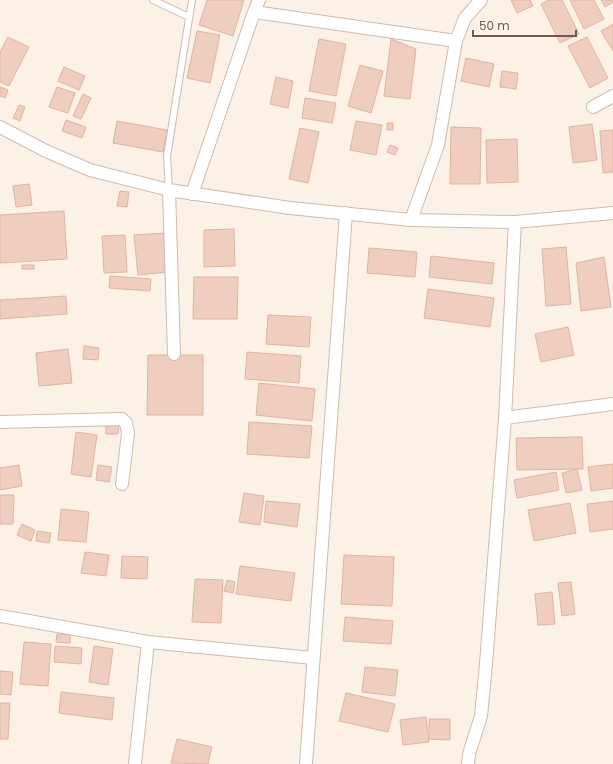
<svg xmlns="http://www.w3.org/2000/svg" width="613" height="764" viewBox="0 0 613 764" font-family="Poppins,sans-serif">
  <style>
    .building { fill: #efcec0; stroke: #e0b3a1 }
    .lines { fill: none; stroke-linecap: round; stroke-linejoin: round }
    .lane-casing { stroke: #cebab0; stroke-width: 8 }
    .street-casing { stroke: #cebab0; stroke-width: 14 }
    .lane { stroke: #fff; stroke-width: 6 }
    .street { stroke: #fff; stroke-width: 12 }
  </style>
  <rect width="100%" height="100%" fill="#fbf1e7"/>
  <path class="building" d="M207,0h37l-11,36 -34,-11z
    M511,0h19l3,6 -16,7z
    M549,0h13l17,34 -19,9 -19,-39z
    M570,0h24l10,19 -20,10z
    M601,0h12v2l-8,5z
    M613,24v27l-12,-20z
    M197,31l23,4 -10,48 -23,-5z
    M8,37l21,10 -20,39 -9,-4v-30z
    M587,37l21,41 -18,10 -22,-42z
    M319,39l27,5 -10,52 -27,-5z
    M391,39l25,10 -6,50 -26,-3z
    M466,58l28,6 -5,23 -28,-6z
    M360,65l23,6 -12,42 -23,-7z
    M64,67l21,9 -6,14 -21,-9z
    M502,71l16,2 -2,16 -16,-2z
    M276,77l17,4 -5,27 -18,-4z
    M0,87l8,3 -3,8 -5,-2z
    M57,87l18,6 -7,20 -19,-6z
    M83,94l8,4 -10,21 -8,-3z
    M305,98l31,5 -4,20 -30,-5z
    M19,105l6,2 -5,14 -7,-3z
    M66,120l20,7 -4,11 -20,-7z
    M117,121l50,9 -4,22 -50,-9z
    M356,121l26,4 -6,30 -26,-5z
    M387,123h6v7h-6z
    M592,124l5,36 -24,3 -4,-36z
    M451,127l30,1 -1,56h-30z
    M300,128l19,4 -11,51 -19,-4z
    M613,130v42l-10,1 -3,-42z
    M517,139l1,43 -31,1 -1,-43z
    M390,145l8,3 -3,7 -8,-3z
    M29,184l3,21 -16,2 -3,-21z
    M120,191l9,1 -2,15 -10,-1z
    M64,211l3,48 -67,4v-48z
    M234,229l1,37 -31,1v-37z
    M165,233l4,39 -31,3 -4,-40z
    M125,235l2,37 -23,1 -2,-37z
    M566,247l5,57 -25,2 -4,-57z
    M369,248l48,4 -2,25 -48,-4z
    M431,256l63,7 -2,21 -63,-7z
    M604,257l7,50 -30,4 -5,-48z
    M22,265h12v4h-12z
    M110,276l41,3 -1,12 -41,-3z
    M194,277h44l-1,42h-44z
    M428,289l66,9 -4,29 -66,-9z
    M66,296l1,18 -67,5v-19z
    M268,315l43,2 -2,30 -43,-3z
    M568,327l6,28 -33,7 -6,-28z
    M84,346l15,2 -1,12 -15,-1z
    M68,349l4,34 -33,3 -3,-33z
    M247,352l54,4 -2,27 -54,-4z
    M148,355h55v60h-56z
    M259,383l56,6 -3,32 -56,-6z
    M249,422l63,4 -3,32 -62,-4z
    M106,423l13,1 -1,10h-12z
    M76,432l21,3 -6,42 -20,-3z
    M582,437l1,32 -66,1 -1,-32z
    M613,464v24l-22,3 -3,-24z
    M19,465l3,21 -22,4v-22z
    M98,465l14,2 -3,15 -13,-2z
    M577,469l5,21 -16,3 -4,-20z
    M556,472l3,18 -42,8 -3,-18z
    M244,493l20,3 -4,29 -21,-3z
    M0,495h14l-1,29h-13z
    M266,501l34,3 -3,23 -33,-5z
    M613,501v28l-23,3 -3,-28z
    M570,503l6,30 -42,8 -6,-31z
    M61,509l28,3 -3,30 -28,-2z
    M22,524l13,6 -4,11 -14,-6z
    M37,531l14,2 -2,10 -13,-2z
    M85,552l24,3 -3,21 -25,-3z
    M344,555l50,2 -2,49 -51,-2z
    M122,556l26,1 -1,22 -26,-1z
    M240,566l55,7 -4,28 -55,-7z
    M195,579l28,1 -2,43 -29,-1z
    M227,580l8,2 -2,11 -9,-2z
    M571,582l4,32 -13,2 -4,-33z
    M552,592l3,32 -17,1 -3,-31z
    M345,617l48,4 -2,23 -48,-3z
    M57,634h13v9l-14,-1z
    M24,642l27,2 -3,42 -28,-2z
    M55,646l27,2 -1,16 -27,-2z
    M94,646l19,3 -5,36 -19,-3z
    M365,667l33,3 -3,26 -33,-4z
    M0,671l13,1 -2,23 -11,-1z
    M61,692l53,6 -2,22 -53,-7z
    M346,693l49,11 -7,28 -49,-11z
    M0,703h10l-2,36h-8z
    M426,717l3,25 -26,3 -3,-25z
    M429,719h21v21l-21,-1z
    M177,739l35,8 -4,17 -37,-1z"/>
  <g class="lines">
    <defs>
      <path id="lane" d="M153,0l36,17
        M169,190l-2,-34 25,-156"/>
      <path id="street" d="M254,12l202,29
        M593,107l20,-11
        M0,127l46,24 44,19 79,20 121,18 121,12 104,2 98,-9
        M169,190l5,164
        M192,194l62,-182 5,-12
        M411,220l27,-75 18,-104 9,-23 16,-18
        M505,418l108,-14
        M0,422l122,-3 4,4 2,10 -6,51
        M0,616l148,26 165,16
        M135,764l13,-122
        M306,764l40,-551
        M468,764l1,-10 12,-38 5,-52 19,-246 10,-196"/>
    </defs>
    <use href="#lane" class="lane-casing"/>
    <use href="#street" class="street-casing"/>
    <use href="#lane" class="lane"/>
    <use href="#street" class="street"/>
  </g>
  <path d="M473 30v6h103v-6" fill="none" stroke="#73564d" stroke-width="2"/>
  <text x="479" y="30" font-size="12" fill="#73564d" stroke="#fef5ed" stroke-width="3" paint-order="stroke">50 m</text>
</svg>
